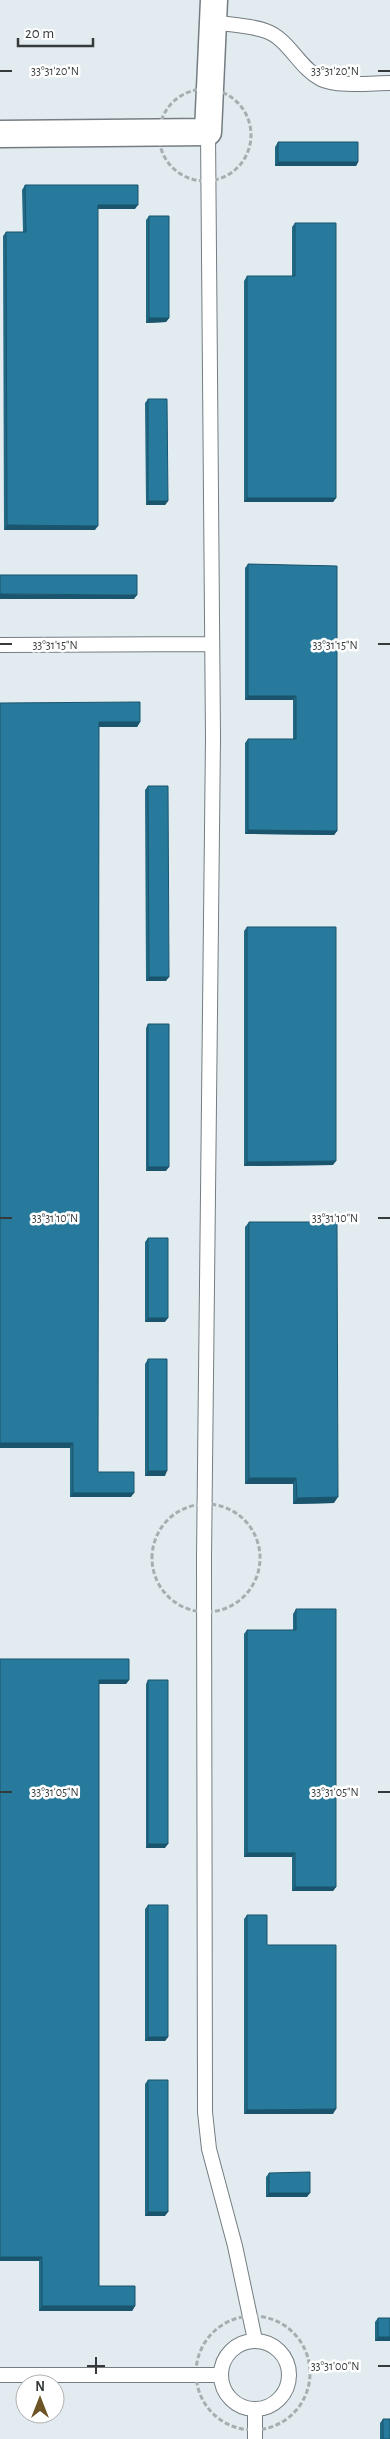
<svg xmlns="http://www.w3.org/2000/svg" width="390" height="2439" viewBox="0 0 390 2439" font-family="'Alegreya Sans',sans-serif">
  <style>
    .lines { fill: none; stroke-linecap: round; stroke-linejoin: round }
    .service-casing { stroke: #757d82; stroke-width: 16 }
    .minor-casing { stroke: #757d82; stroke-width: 29 }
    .path { stroke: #a6aeb1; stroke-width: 3; stroke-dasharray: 5 2.5; stroke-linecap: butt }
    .service { stroke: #fff; stroke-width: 14 }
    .minor { stroke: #fff; stroke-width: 26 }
    .wall { fill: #226986 }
    .shaded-wall { fill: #1b556d }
    .building { fill: #277a9c; stroke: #1b556d }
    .ticks { fill: none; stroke: #363a3b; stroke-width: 2 }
    .ticks-label { font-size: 12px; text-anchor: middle; fill: #363a3b; stroke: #fff; stroke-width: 5; stroke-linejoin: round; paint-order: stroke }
  </style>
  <rect width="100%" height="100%" fill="#e2ecf0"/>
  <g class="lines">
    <defs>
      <path id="service" d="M213,22c17,3 37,3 53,9 23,8 33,37 55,48 16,8 51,4 69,4
        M208,132l5,606 -9,820 1,554 4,37 26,97 20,94
        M0,645l212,-1
        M221 2375a34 34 0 1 1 68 0a34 34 0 1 1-68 0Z
        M0,2375h220
        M255,2409v30"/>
      <path id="minor" d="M0,134l208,-2 6,-132"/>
    </defs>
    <use href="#service" class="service-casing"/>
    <use href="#minor" class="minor-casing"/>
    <path class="path" d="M159 135a46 46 0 1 1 92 0a46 46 0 1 1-92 0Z
      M152 1558a54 54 0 1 1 108 0a54 54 0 1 1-108 0Z
      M196 2373a57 57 0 1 1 114 0a57 57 0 1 1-114 0Z"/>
    <use href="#service" class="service"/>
    <use href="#minor" class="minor"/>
  </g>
  <path class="wall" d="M278,142l80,20 -2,4h-81v-19z
    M25,185l110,24h-37l-3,321h-91l-1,-294 3,-4h17l-1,-42z
    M149,216l20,102 -3,4 -20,1v-103z
    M295,223l41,275 -3,4h-89v-221l3,-5h45v-49z
    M148,399l20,102 -3,4h-19l-1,-102z
    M248,564l89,2v265l-3,4 -89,-1v-91l3,-4h45v-39h-48v-132z
    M0,703l140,19 -3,5h-38l-1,745 33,25h-61v-49h-70z
    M148,786l18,195h-20l-1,-191z
    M247,927l86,238 -89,1v-235z
    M148,1024l18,147h-20v-143z
    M249,1222l85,281 -41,1v-20h-48v-257z
    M148,1238l17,84h-20v-80z
    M148,1359l17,117h-20v-112z
    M296,1609l40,278 -3,4h-41v-34h-48v-223l3,-4h46v-16z
    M0,1659l129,21 -3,4h-27v602l36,20 -3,5h-93v-50h-39z
    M148,1680l17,168h-19v-164z
    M148,1905l20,132 -3,4h-20v-132z
    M247,1915l20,30 66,169h-89v-195z
    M148,2080l17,136h-20v-132z
    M269,2173l38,24h-41v-20z
    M378,2318l12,23h-15v-19z
    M383,2419l7,20h-10v-16z"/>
  <path class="shaded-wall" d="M278,162h80l-2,4h-81z
    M98,205h40l-3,4h-40z
    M149,318h20l-3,4 -20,1z
    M247,498h89l-3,4h-89z
    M148,501h20l-3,4h-19z
    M7,525l91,1 -3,4h-91z
    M0,594l137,1 -3,4h-134z
    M248,696h48l-3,4h-48z
    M99,722h41l-3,5h-41z
    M248,830l89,1 -3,4 -89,-1z
    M149,977h20l-3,4h-20z
    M336,1161l-3,4 -89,1 3,-4z
    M148,1167h21l-3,4h-20z
    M148,1318h20l-3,4h-20z
    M0,1443h73l-3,5h-70z
    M148,1471h19l-2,5h-20z
    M249,1478h47l-3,6h-48z
    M73,1493h61l-3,4h-61z
    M338,1497l-4,6 -41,1 4,-6z
    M99,1680h30l-3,4h-30z
    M148,1844h20l-3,4h-19z
    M247,1853h48l-3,4h-48z
    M295,1887h41l-3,4h-41z
    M148,2037h20l-3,4h-20z
    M336,2109l-3,5h-89l3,-4z
    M269,2193h41l-3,4h-41z
    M148,2212h20l-3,4h-20z
    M0,2257h42l-3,4h-39z
    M42,2306h93l-3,5h-93z
    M378,2337h12v4h-15z"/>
  <path class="building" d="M278,142h80v20h-80z
    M25,185h113v20h-40v321l-91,-1 -1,-293h20z
    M149,216h20v102h-20z
    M295,223h41v275h-89v-222h48z
    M148,399h19l1,102h-20z
    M248,564l89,2v265l-89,-1v-91h48v-43h-48z
    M0,575h137v20l-137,-1z
    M140,702v20h-41l-1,750h36v21h-61v-50h-73v-740z
    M148,786h20l1,191h-20z
    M247,927h89v234l-89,1z
    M148,1024h21v143h-21z
    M249,1222h88l1,275 -41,1 -1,-20h-47z
    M148,1238h20v80h-20z
    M148,1359h19v112h-19z
    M296,1609h40v278h-41v-34h-48v-223h49z
    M0,1659h129v21h-30v606h36v20h-93v-49h-42z
    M148,1680h20v164h-20z
    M148,1905h20v132h-20z
    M247,1915h20v30h69v164l-89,1z
    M148,2080h20v132h-20z
    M310,2172v21h-41v-20z
    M378,2318h12v19h-12z
    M383,2419h7v20h-7z"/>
  <path class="ticks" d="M0,71h12M378,71h12M0,644h12M378,644h12M0,1218h12M378,1218h12M0,1792h12M378,1792h12M96,2357v17M87,2366h18M378,2366h12"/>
  <g class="ticks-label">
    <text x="55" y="75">33°31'20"N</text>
    <text x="335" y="75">33°31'20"N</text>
    <text x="55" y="649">33°31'15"N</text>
    <text x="335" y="649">33°31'15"N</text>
    <text x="55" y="1222">33°31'10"N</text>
    <text x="335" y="1222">33°31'10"N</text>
    <text x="55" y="1796">33°31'05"N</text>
    <text x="335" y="1796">33°31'05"N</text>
    <text x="335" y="2370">33°31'00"N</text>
  </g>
  <g transform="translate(40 2399)"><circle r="24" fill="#ffffff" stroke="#afb0b1"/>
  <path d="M0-4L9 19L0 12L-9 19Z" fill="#6c5425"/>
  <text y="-8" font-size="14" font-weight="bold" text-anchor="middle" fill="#363a3b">N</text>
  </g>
  <path d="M18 38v8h75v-8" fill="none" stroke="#363a3b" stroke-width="2.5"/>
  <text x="25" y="38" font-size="15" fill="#363a3b" stroke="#ffffff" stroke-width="4" paint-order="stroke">20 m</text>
</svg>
